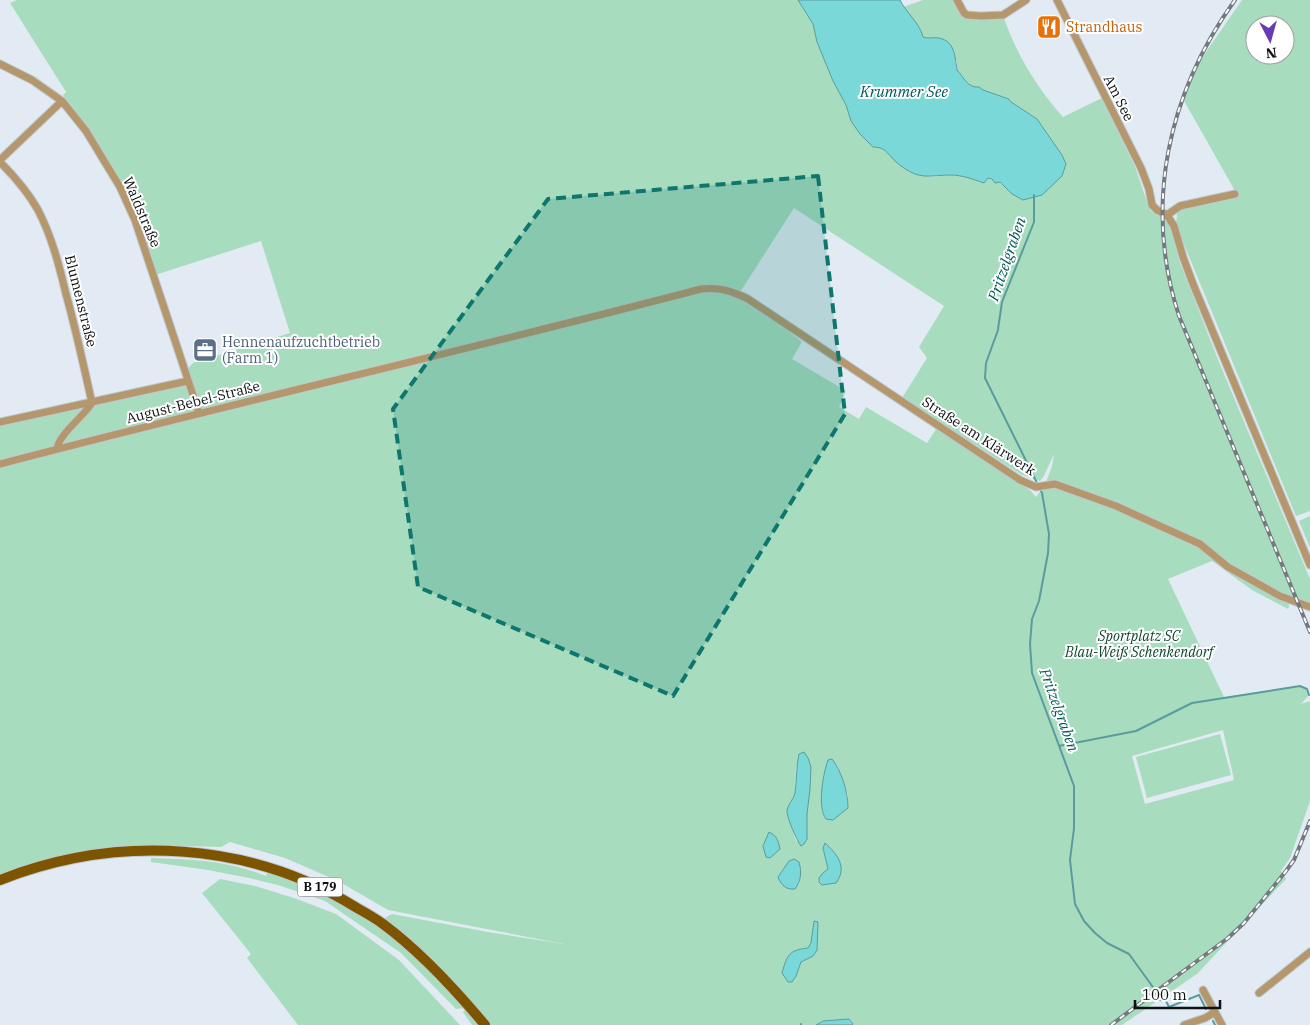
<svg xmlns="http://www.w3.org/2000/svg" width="1310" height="1025" viewBox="0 0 1310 1025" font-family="'IBM Plex Serif',serif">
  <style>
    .green { fill: #a7dcbe; fill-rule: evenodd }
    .water { fill: #7ad8d8; stroke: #5a9c9d }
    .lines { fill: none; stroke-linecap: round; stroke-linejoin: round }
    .stream { stroke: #5a9c9d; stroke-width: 2 }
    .minor-casing { stroke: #c0c8d0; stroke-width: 9 }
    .primary-casing { stroke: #c0c8d0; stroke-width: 12 }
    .minor { stroke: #b4976d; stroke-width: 7 }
    .primary { stroke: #7d5400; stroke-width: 10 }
    .rail-casing { stroke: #73797f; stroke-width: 4 }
    .rail { stroke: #fff; stroke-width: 2; stroke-dasharray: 5.5; stroke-linecap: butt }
    .marked { fill: #0f766e; fill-opacity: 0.2; stroke: #0f766e; stroke-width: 4; stroke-dasharray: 10 6; stroke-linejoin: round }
    .labels { text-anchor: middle; stroke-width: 4; stroke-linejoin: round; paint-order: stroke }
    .shield { fill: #fff; stroke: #56585a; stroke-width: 1 }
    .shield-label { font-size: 12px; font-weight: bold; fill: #0e1114 }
    .food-label { font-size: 14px; fill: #c56008; stroke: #fff; text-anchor: start }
    .street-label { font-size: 14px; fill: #0e1114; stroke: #fff }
    .service-label { font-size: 14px; fill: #4e5e75; stroke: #fff; text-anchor: start }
    .park-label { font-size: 14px; font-style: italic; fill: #0e462d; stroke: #fff }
    .water-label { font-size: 15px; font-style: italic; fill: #005758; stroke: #fff }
  </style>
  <rect width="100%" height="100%" fill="#e2ebf4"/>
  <path class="green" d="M17,0h781l15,24 4,18 16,39 13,24 5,16 9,13 13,12 8,1 6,5 9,10 20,12 17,3 16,-2 23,2 3,3c19,-3 24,0 37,14l50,-39 -25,-36 -26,-17 -1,-3 -27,-9 -4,-3c-12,1 -15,-10 -22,-17v-9l-24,-23 -10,-1 -2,-7 -18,-23 20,-7h34l7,13 39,2c12,37 34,73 60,102l39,-19 34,71 13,39c5,8 14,8 20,15l11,40 39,99 91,217v26l-22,-8 1,9 -1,3 -36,-19 -40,-29 -44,18 56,118 76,-11 7,3 2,6 -8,9 9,-3v100l-20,57 -9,13 5,8 -89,95 -75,51h-270l1,-1 -4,-5 -26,2 -7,4h-326l-31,-36 -76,-70 9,-5 96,18 76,12 -176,-34 -50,-29 -53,-23 -55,-16 -9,5 -71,-2 -61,7 -89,25v-452l186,-42 -3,-9 10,-11 97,-30 -29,-92 -106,34c-9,-31 -18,-63 -33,-91 -16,-31 -38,-60 -59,-89l3,-3 -56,-89zM794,208l150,98 -25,41 8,11 -25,40 120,77 18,6 4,-5 10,-22 -2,12 -7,19 -9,12 -6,-7 -94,-61 -9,14 -61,-36 -7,12 -20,-12 7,-16 -54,-32 10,-17 -20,-16 -45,-29zM1223,730l11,50 -89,24 -13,-48zM837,765l11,30v13l-22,11c-12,-17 3,-38 11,-54zM796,767h15l-4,47v25l-11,2 -9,-27v-6l8,-13zM814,922l-1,34 -12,6 -5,14 -4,6 8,-33 8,-1 3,-4z
    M1242,0h68v511l-14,5 -120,-291 1,-11 -2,-2 11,-7 49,-9 -1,-7 -51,-90 14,-34zM1255,25h30v30h-30z
    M1310,516v32l-11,-27z
    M1220,734l11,41 -84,23 -11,-41z
    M151,858c39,1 79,3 115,18l2,-6 38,14 71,40 43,36 61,65h-9l-9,-13 3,-3 -2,-1 -8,1 -55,-56 -76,-52 -47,-16 -29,-7 -41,-8 -57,-8z
    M220,879l35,7 39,12 42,16 63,46 61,65h-162l-51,-67 4,-4 -49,-61z"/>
  <path class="water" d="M798,0h102c6,13 20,23 23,37 5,2 10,0 16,1 16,3 16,19 18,32 7,7 10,18 22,17l4,3 26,9 2,3 26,17 25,36 4,9 -4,12 -20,19 -19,5 -11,-6 -12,-12 -5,1 -3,-4 -4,-1 -4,5c-12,-4 -21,-8 -34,-8 -12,0 -24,3 -35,-1 -7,-3 -15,-8 -20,-13 -8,-8 -10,-14 -22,-14l-13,-13 -9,-13 -5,-16 -13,-24 -16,-39 -4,-18z
    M804,752l4,6 3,9 -1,22 -3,25v25l-3,5 -3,2c-4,-5 -15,-30 -14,-36 1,-6 7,-11 8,-17 2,-14 1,-26 4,-39z
    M832,759c10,13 16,33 16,49l-15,12 -7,-1c-9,-12 -3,-45 2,-59z
    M769,832c8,4 9,8 11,17l-10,9 -4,-1 -3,-11z
    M825,843c12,11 23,24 11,40l-14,2 -3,-3v-4l4,-5 5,-4 -5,-21z
    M794,859l5,3c3,11 2,18 -4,27 -9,1 -14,-4 -17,-12l11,-16z
    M814,921l4,1 -1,28 -4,6 -12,6 -5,14 -4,6h-4l-6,-9c5,-18 7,-23 26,-25l3,-5z
    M849,1019l4,5 -1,1h-36l7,-4z"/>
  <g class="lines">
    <path class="stream" d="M998,329l4,-27 32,-80v-27
      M998,330l-12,33 -1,15 57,115 7,41 -1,19 -9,48 -7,18 -2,25 2,29 42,113v42l-4,32 5,44 9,17 11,12 12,10 22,11 26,36
      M1059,746l77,-15 56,-28 108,-17 7,3 2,6
      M1157,995l3,5 6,1 3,6 30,-12 7,14
      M1213,1021l2,4
      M801,1025v-1"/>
    <defs>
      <path id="minor" d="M957,0l7,13 3,2 14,1 22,-1 23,-15
        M1057,0l84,168 8,21 3,16 5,5 10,5 7,11 9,31 10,27 117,281
        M0,64l32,16 30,21 24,30 34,56 15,33 64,193
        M0,160l62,-59
        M0,162c14,14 28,30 38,48 14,27 21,55 28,84 10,36 18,73 26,109 -8,13 -34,32 -35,46
        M1167,215l13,-9 55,-12
        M0,422l188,-41
        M0,464c233,-61 468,-114 701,-175 19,-2 31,2 47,10l272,181 16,7 19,-3 61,22 84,38 28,23 52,29 30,11
        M1203,990l19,35
        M1259,993l51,-41
        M1184,1025l21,-7 10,-6"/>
      <path id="primary" d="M0,880c117,-46 250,-39 357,28 9,5 18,10 26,16 38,28 71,64 102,101"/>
    </defs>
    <use href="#minor" class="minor-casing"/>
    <use href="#primary" class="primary-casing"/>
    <use href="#minor" class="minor"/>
    <use href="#primary" class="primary"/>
    <defs>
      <path id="rail" d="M1235,0c-67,93 -92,205 -56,316l131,316
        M1111,1025l117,-87 16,-15 42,-52 8,-11 16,-39"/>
    </defs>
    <use href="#rail" class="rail-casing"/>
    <use href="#rail" class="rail"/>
  </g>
  <path class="marked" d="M818,176l27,238 -172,282 -255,-109 -25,-178 155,-210z"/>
  <defs>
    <symbol id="restaurant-square" viewBox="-11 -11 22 22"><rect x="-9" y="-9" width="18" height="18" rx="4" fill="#e8710a" stroke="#fff"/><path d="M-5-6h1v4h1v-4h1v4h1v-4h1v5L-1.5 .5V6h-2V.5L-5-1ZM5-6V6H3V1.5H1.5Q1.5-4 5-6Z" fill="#fff"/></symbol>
    <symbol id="office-square" viewBox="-11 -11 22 22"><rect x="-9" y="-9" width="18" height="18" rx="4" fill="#5c6f8a" stroke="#fff"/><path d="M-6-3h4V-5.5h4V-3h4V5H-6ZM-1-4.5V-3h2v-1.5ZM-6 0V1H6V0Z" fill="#fff"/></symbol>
  </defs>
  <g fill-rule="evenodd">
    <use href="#restaurant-square" x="1035" y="13" width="28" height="28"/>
    <use href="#office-square" x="191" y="336" width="28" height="28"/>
  </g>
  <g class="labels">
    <rect class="shield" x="297.5" y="877.5" width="45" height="19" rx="4"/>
    <g class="shield-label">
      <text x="320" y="891">B 179</text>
    </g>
    <g class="food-label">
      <text x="1066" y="32">Strandhaus</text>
    </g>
    <g class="street-label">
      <text transform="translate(1119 98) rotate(63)" y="5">Am See</text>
      <text transform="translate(142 212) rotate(67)" y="5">Waldstraße</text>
      <text transform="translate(81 301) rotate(76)" y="5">Blumenstraße</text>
      <text transform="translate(193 402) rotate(-14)" y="5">August-Bebel-Straße</text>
      <text transform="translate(979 436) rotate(33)" y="5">Straße am Klärwerk</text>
    </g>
    <g class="service-label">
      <text x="222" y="347">Hennenaufzuchtbetrieb<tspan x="222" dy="16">(Farm 1)</tspan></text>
    </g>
    <g class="park-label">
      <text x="1139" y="641">Sportplatz SC<tspan x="1139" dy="16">Blau-Weiß Schenkendorf</tspan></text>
    </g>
    <g class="water-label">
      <text x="904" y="97">Krummer See</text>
      <text transform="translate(1007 259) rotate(-71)" y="5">Pritzelgraben</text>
      <text transform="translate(1059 710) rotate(70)" y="5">Pritzelgraben</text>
    </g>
  </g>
  <g transform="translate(1270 40) rotate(174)"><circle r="24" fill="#ffffff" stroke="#9fa0a1"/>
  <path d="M0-4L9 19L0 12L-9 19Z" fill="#673bb3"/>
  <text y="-8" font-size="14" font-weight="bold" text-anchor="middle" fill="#0e1114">N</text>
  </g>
  <path d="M1135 1000v8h85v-8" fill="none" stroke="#0e1114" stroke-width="2.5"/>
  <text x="1142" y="1000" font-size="15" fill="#0e1114" stroke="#ffffff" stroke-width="4" paint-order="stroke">100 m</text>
</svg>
